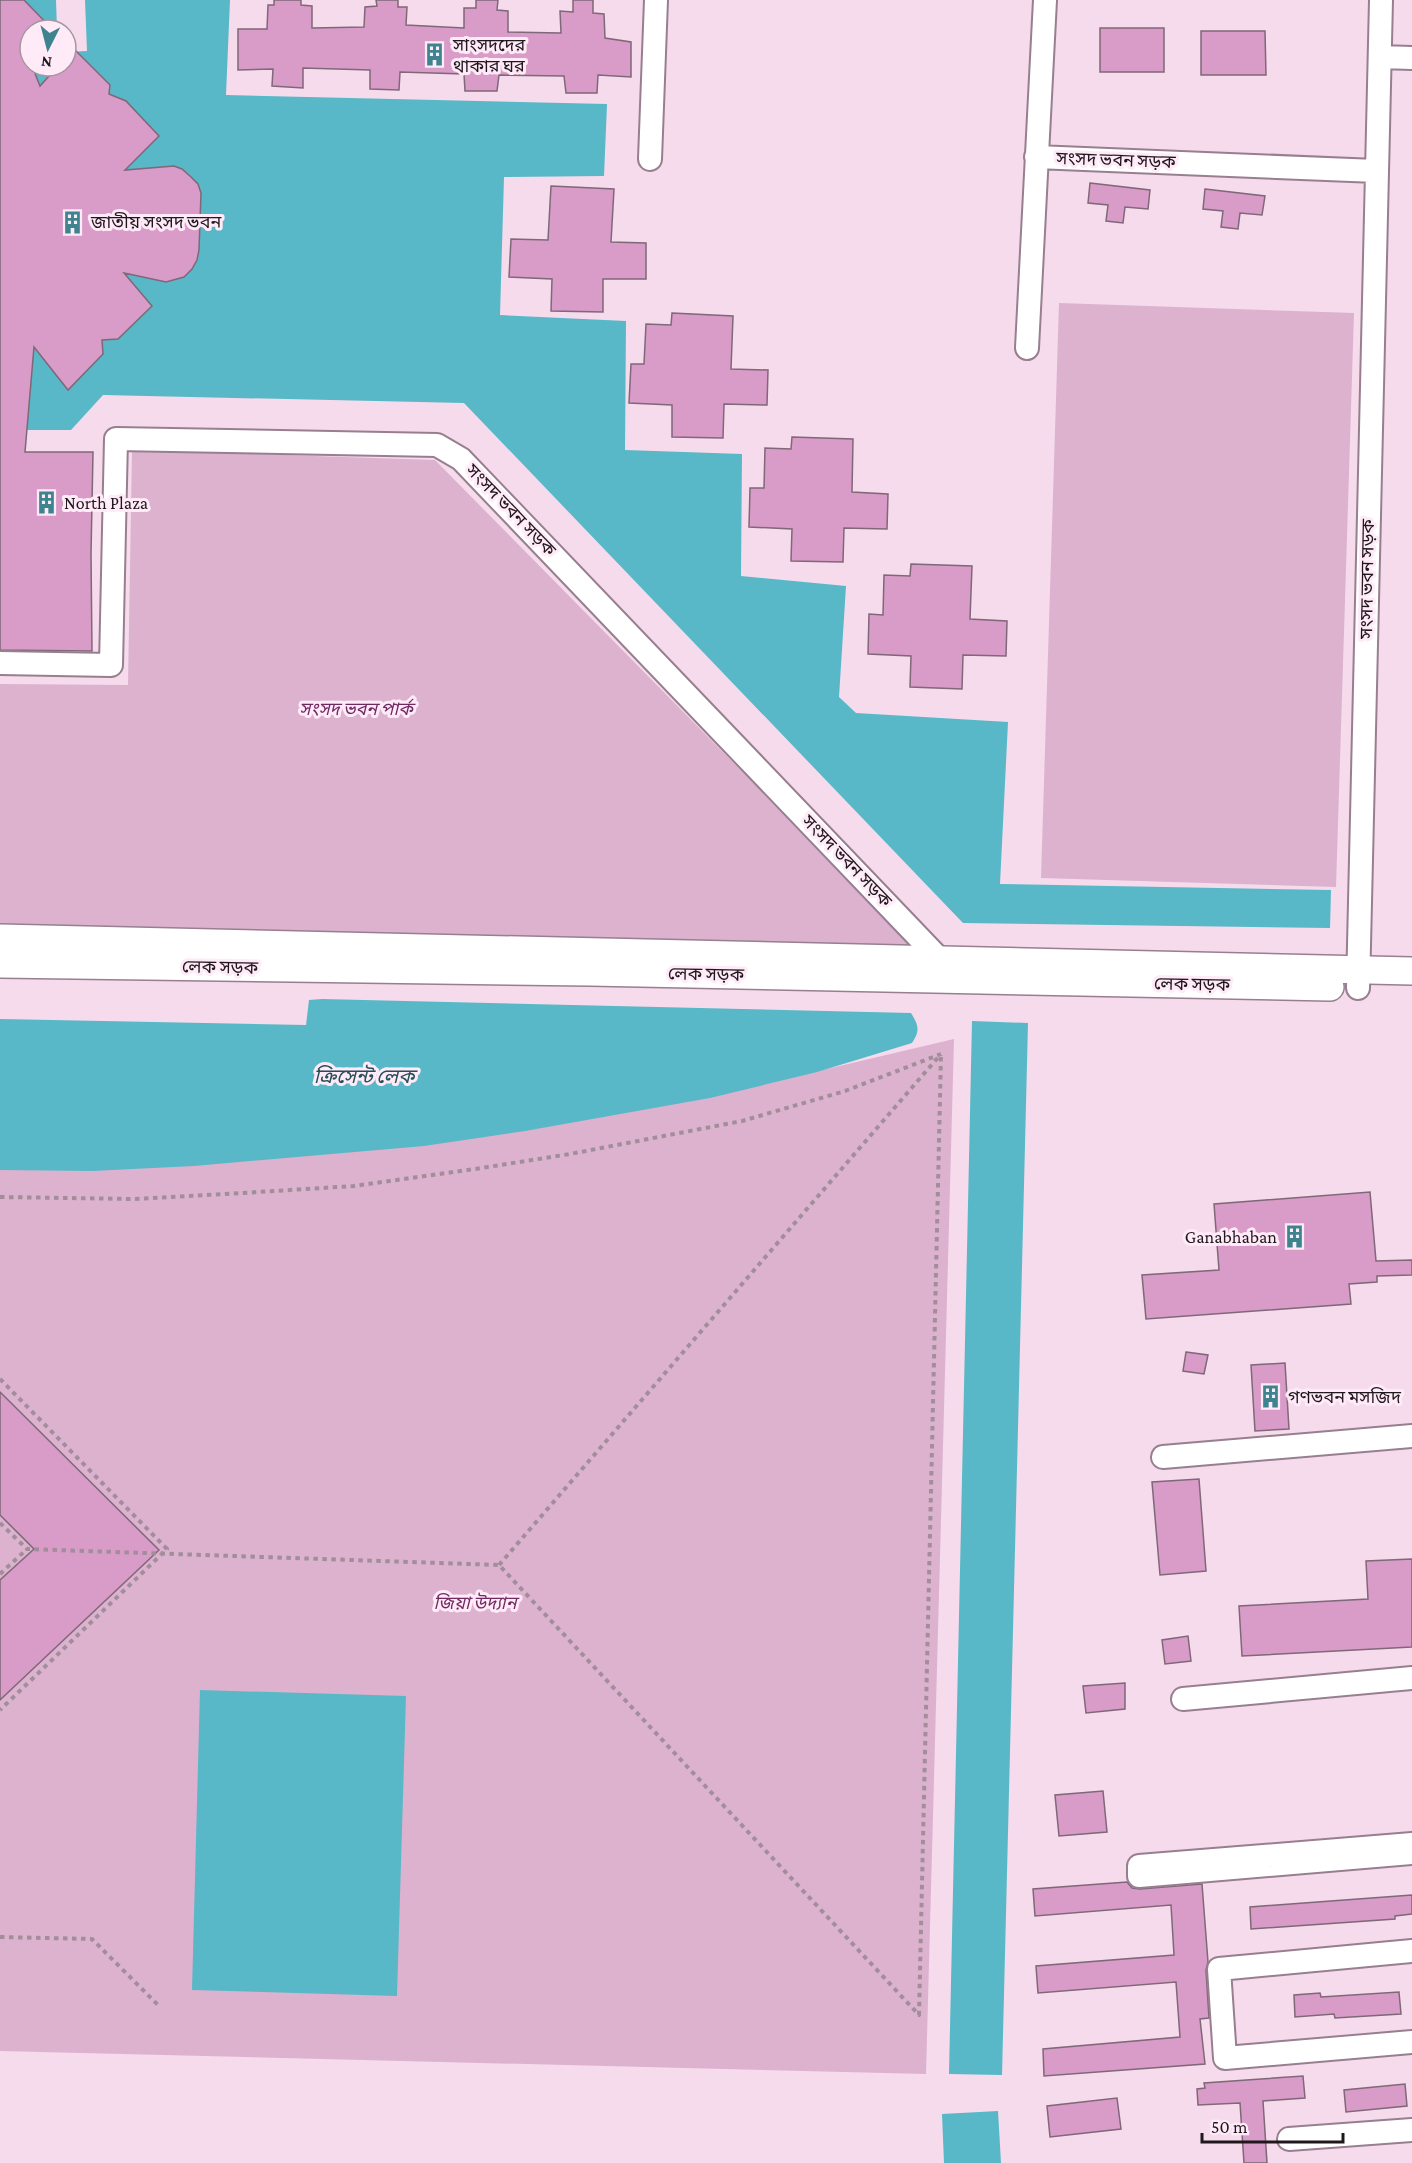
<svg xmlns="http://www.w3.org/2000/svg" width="1412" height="2163" viewBox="0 0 1412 2163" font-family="'Crimson Pro','Noto Sans Bengali',serif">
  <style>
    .green { fill: #dcb2cf }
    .water { fill: #58b8c7; fill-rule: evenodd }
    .pier { fill: #f5dbec }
    .building { fill: #d99bc7; stroke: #7f6878; stroke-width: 1.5 }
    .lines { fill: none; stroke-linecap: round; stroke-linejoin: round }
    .minor-casing { stroke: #977f90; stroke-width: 26 }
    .major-casing { stroke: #977f90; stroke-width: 30 }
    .path { stroke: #a28e9b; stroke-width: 4; stroke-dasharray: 4.5 4.5; stroke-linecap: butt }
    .minor { stroke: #fff; stroke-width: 22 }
    .major { stroke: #fff; stroke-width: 27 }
    .labels { text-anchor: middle; stroke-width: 6; stroke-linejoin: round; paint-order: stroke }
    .poi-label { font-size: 18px; fill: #20171d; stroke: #ffeaf8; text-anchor: start }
    .street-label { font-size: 18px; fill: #20171d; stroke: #ffeaf8 }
    .park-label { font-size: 18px; font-style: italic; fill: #712a61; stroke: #ffeaf8 }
    .water-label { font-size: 20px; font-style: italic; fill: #244f56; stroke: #ffeaf8 }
  </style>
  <rect width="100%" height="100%" fill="#f5dbec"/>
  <path class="green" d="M1059,303l295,10 -18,574 -295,-9z
    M132,450l303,10 482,489 -917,-18v-247l128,1z
    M954,1039l-28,1035 -926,-23v-885l687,-64z"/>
  <path class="water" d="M0,0h230l-4,95 381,9 -3,72 -100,1 -4,138 126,6 -1,129 117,4 -1,122 105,10 -7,111 17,16 152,9 -8,162 331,6 -1,38 -367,-5 -499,-520 -361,-8 -32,35h-71zM30,30h36v36h-36z
    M322,999l589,14c8,13 9,18 1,30l-95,29 -107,26 -185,33 -101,15 -230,20 -102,5 -92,-1v-151l306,6 3,-25z
    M972,1021l56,2 -26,1052 -53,-1z
    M200,1690l206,6 -9,300 -205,-6z
    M998,2111l3,52h-57l-2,-49z"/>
  <path class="pier" d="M56,0h29l2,51 -21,1v-22h-9z"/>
  <path class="building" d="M0,0h24l29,30h-23v36h2l8,20 18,-20h8v-9l8,-8 36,36 -1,9 17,7 33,35 -34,34 49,-4 8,3 9,8 7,7 3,9 -2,57 -2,10 -5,9 -8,8 -18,5 -42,-9 28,33 -34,33 -16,1 1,14 -35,36 -34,-43 -9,105h68l-2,102 1,97 -92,-1z
    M274,0h27v5l11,1v22l52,-1 1,-20 12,-1 -1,-6h22v7h9l-1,18 58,3v-20h12v-8h22l-1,10 11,1v21l53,1 -1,-22 13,1v-12h20v13l11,1 1,24 26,4v35l-33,-2 -1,18h-31l-2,-17 -65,-1 -2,16h-32l-1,-17 -64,-2 -1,18 -29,-1v-19l-67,-2v20l-31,-2 1,-17 -35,1v-41h29l1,-24h6z
    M1100,28h64v44h-64z
    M1201,31h64l1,44h-65z
    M1090,183l60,7 -2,19 -23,-2 -2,16 -17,-2 2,-16 -20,-2z
    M551,186l63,3 -3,53 35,1v36h-43v33l-52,-1 1,-32 -43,-2 2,-38 37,1z
    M1205,189l60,7 -3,19 -22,-2 -2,16 -17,-2 2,-16 -20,-2z
    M672,313l61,3 -2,53 37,1 -1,35 -43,-1 -1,34 -51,-1v-32l-43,-2 2,-39h13l2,-40 25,1z
    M792,437l61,2 -1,53 36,2 -1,35 -43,-1 -1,34 -52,-1 1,-32 -43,-2 1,-39h14l1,-40 26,1z
    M911,564l61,2 -2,53 37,2 -1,35 -43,-1 -1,34 -52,-2 1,-31 -43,-2 1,-40 14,1 1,-40 26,1z
    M1370,1192l6,69 36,-1v15l-35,1v6l-28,2 2,20 -205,15 -4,-44 77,-5 -5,-66z
    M1186,1352l22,3 -4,19 -21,-3z
    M1285,1363l4,66 -34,2 -4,-66z
    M0,1392l159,158 -159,150v-120l34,-31 -34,-34z
    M1199,1479l7,92 -46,4 -8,-93z
    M1412,1559v88l-170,9 -3,-50 129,-7 -2,-38z
    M1188,1636l3,25 -26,3 -3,-24z
    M1125,1683v26l-39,4 -3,-27z
    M1103,1791l4,41 -48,4 -4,-41z
    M1127,1882l5,6 8,1 62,-5 6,78 -2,8 3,48 -9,1 5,45 -161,12 -1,-27 137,-12 -4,-55 -138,11 -2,-27 138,-11 -3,-50 -136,11 -2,-27z
    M1412,1895v19l-17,2v3l-144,10 -1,-22z
    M1399,1992l2,22 -66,4 -1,-4 -39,3 -1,-22 26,-2 1,4z
    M1303,2076l2,22 -42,3 4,62h-23l-4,-60 -42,2 -1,-16 8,-1 -1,-5z
    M1405,2084l2,22 -61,6 -2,-22z
    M1117,2098l4,31 -71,8 -3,-31z"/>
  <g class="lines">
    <defs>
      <path id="minor" d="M1380,57l32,1
        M1036,157l340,14
        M650,159l6,-159
        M1027,348l18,-348
        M0,663l111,2 5,-226 321,6 24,14 488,510
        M1358,988l23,-988
        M1163,1457l249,-21
        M1183,1699l229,-21
        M1412,1844l-273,22v10l273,-23
        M1412,1951l-193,18 6,89 187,-16
        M1289,2139l123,-9"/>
      <path id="major" d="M0,938l1412,33
        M0,964l590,8 740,15"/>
    </defs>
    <use href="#minor" class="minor-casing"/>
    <use href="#major" class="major-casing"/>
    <path class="path" d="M0,1197l133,2 109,-6 112,-7 121,-17 95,-15 172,-33 103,-30 96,-37
      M0,1379l167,170 -167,161
      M0,1523l27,26 472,16 420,450 22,-961
      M499,1565l442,-511
      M0,1574l27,-25
      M0,1937l92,2 66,66"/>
    <use href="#minor" class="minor"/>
    <use href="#major" class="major"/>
  </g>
  <defs>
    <symbol id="building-bare" viewBox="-9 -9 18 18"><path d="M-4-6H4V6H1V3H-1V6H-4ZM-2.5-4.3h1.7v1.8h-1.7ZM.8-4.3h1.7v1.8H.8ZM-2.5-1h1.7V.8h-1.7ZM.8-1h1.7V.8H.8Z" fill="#3e848f" stroke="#ffeaf8" stroke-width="2.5" paint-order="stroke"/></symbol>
  </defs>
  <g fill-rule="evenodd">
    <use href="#building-bare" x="418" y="38" width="33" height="33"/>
    <use href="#building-bare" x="56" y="206" width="33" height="33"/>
    <use href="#building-bare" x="30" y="486" width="33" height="33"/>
    <use href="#building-bare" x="1278" y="1220" width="33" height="33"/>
    <use href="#building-bare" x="1254" y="1380" width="33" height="33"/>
  </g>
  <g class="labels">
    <g class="poi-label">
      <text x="453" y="51">সাংসদদের<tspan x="453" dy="21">থাকার ঘর</tspan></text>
      <text x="91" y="228">জাতীয় সংসদ ভবন</text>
      <text x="64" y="509">North Plaza</text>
      <text x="1277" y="1243" text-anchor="end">Ganabhaban</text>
      <text x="1288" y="1403">গণভবন মসজিদ</text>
    </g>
    <g class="street-label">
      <text transform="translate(1116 160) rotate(2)" y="6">সংসদ ভবন সড়ক</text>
      <text transform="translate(511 510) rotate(46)" y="6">সংসদ ভবন সড়ক</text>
      <text transform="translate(1367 579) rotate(-89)" y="6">সংসদ ভবন সড়ক</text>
      <text transform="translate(847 861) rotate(46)" y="6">সংসদ ভবন সড়ক</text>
      <text transform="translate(220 967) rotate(1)" y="6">লেক সড়ক</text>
      <text transform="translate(706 974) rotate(1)" y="6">লেক সড়ক</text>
      <text transform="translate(1192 984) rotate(1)" y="6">লেক সড়ক</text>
    </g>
    <g class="park-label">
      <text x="356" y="715">সংসদ ভবন পার্ক</text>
      <text x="475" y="1609">জিয়া উদ্যান</text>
    </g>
    <g class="water-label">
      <text x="364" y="1083">ক্রিসেন্ট লেক</text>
    </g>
  </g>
  <g transform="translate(48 48) rotate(186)"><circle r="28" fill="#ffeaf8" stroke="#a696a0" stroke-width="1.5"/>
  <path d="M0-4.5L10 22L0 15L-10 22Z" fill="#3e848f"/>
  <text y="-9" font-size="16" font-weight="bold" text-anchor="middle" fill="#20171d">N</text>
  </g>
  <path d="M1202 2133v9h141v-9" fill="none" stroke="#20171d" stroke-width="3"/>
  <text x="1211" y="2133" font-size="18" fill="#20171d" stroke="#ffeaf8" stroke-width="4.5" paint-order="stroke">50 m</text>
</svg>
